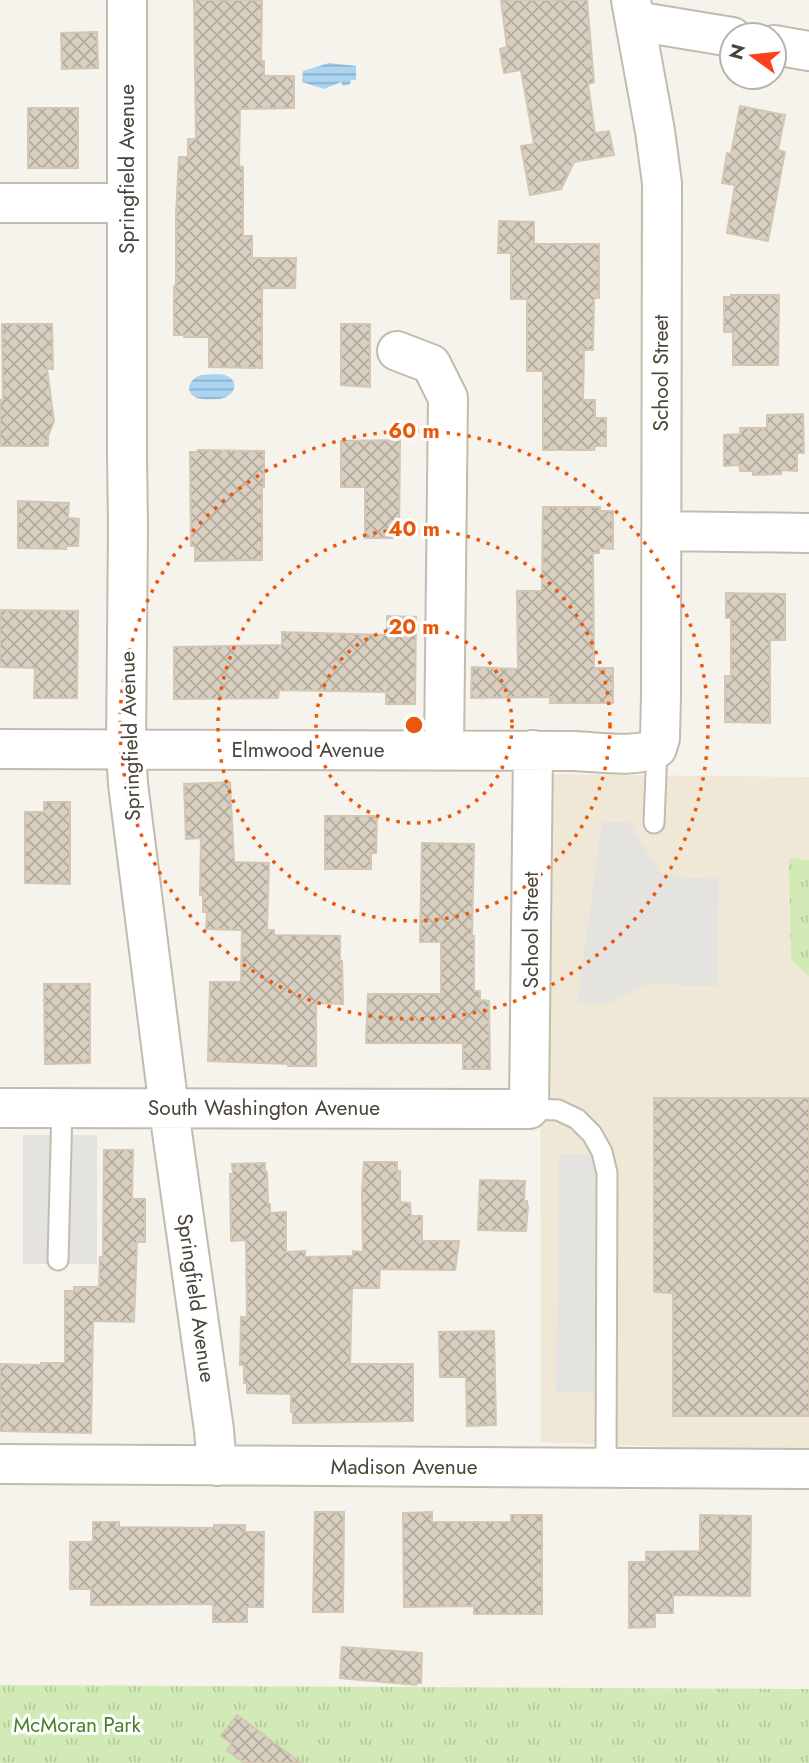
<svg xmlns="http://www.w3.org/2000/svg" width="809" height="1763" viewBox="0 0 809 1763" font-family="Jost,sans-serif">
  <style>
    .education { fill: #efe8d6 }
    .park { fill: url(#park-tufts) }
    .parking { fill: #e5e3e0 }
    .water { fill: url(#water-rules) }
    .building { fill: url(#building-cross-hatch); stroke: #d3c7b4; stroke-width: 2 }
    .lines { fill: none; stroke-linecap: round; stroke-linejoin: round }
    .lane-casing { stroke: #c2bbae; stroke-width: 23 }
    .street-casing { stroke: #c2bbae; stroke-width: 42 }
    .lane { stroke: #fff; stroke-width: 19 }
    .street { stroke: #fff; stroke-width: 38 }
    .ring { fill: none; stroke: #e8590c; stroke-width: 3.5; stroke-dasharray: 3.5 7 }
    .labels { text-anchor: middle; stroke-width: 6; stroke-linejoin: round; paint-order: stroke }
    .street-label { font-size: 21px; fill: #4b4439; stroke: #fff }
    .park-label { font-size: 21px; fill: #4a7f2a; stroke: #fff }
    .centre { fill: #e8590c; stroke: #fff; stroke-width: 3.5 }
    .ring-label { font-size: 21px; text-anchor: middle; font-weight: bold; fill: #e8590c; stroke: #fff; stroke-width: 6; stroke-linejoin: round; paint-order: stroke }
  </style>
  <defs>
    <pattern id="park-tufts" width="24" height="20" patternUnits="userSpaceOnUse" patternTransform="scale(1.75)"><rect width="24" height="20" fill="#d2eab5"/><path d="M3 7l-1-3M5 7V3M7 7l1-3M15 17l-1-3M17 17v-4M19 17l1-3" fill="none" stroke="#b6ca9c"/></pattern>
    <pattern id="water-rules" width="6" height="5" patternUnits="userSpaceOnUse" patternTransform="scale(1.75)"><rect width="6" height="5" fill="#a9d4f2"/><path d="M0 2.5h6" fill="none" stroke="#8caec5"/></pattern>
    <pattern id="building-cross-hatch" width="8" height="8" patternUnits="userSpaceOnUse" patternTransform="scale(1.75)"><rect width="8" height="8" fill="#d8cfc1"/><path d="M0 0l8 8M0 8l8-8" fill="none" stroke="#b1aa9e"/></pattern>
  </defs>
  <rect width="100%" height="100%" fill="#f6f3ec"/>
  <path class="education" d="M540,774l269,3v675l-268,-10z"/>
  <path class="park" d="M789,858l20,2v116l-18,-16z
    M0,1685l809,4v74h-809z"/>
  <path class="parking" d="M602,822h27l31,51 27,5 32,-1 -2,109h-27l-42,-3 -43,22 -28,-2z
    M23,1135h74v129h-74z
    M559,1154h38l-2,239h-39z"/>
  <path class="water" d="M329,63l27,3v14h-5l-1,4 -7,2 -2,-4 -17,7 -22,-7 1,-11z
    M201,375c8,0 21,-3 28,2 12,8 2,21 -10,22 -6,0 -16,1 -22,-1 -14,-6 -7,-20 4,-23z"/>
  <path class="building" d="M194,0h68l-1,61h3v15h30v32l-54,1 -1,57 4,1v69h9v22h44l-1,30h-33v80l-53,-1v-30h-25v-2h-10v-49h2v-72l3,-57h9v-18h8z
    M501,0h86l7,82 -6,2 7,49 14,-2 5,24 -40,7 -13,27 -31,6 -9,-49 13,-2 -13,-74 -17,3 -4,-24 7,-2z
    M97,32l1,36 -36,1 -1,-36z
    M740,106l45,9 -7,35 7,2 -17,89 -41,-8 8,-48 -13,-2 5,-30 4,1z
    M28,108h50v60h-50z
    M499,221l35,1v22h65v54h-5l-1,52h-9l-1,50h12v18h11v28h-11l-1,4h-51v-79h-16v-72h-16v-46h-13z
    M731,295h48l-1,70h-45v-33h-9v-35h7z
    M2,324h50l1,45h-6l7,52 -6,15v10h-48v-46h3z
    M341,324h29v63l-29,-2z
    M803,414l1,39h-7v18l-16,-1v4l-28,1v-4h-13v-6l-16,1v-31l17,-1 -1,-6h27v-13z
    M400,440l-1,98h-34v-51h-24v-46z
    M198,450l66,1v36h-2v73l-67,1v-15h-4l-1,-94h8z
    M18,501l51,2 -1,15 11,1 -1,27h-12v3l-48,-1z
    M543,507h57v4h13v38l-14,-1v5h-6l1,115h19v35h-63v-6l-79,1 1,-31 46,2 -1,-78h25z
    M726,593l59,1v46h-15v83l-45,-1v-46h6v-58h-5z
    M0,610l78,1 -1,87h-43l1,-30 -35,-1z
    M387,616l29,1 -1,87h-29v-12l-107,-2 -1,8 -104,1v-52l108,-2v-13l105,3z
    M230,782l4,80 35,1 -2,67h7v5l66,1v25h2l1,43 -27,-1v63h-28v-2l-80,-3 2,-79h31l1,-52 -36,-1 1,-17h-4v-17h-3l1,-57 -15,1 -2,-55z
    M44,802h26v82l-45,-1v-71h19z
    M325,816h52l-1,37h-5v16h-46z
    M422,843l52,1 -2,92h2v55h6v9l9,1 1,68h-27v-26h-97l2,-49h73v-52h-21z
    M44,984h46v79l-45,1z
    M654,1098h155v318h-136v-123l-19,-1z
    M104,1150h29l-1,49h13v43h-8l-3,80 -41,-1 -2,112 -91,-2v-67l41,1v-2h24v-72h9v-4h25l1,-30h3z
    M364,1162h33v9h3v31l10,1 1,13h11v25h37l-4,29 -75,-1 -1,19h-27l-2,76h63v57l-120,2v-11h-2v-18l-44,-1v-10h-3v-18h-4l1,-48h6l-1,-77 -15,1 -1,-67h3l-1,-10 33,-1v9h2l1,31 2,1v9l16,-1v40l19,-1v6l48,-1v-5l10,1 -1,-59z
    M480,1180l45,1 -1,20h3v5h1l-2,25 -48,-1z
    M494,1331l2,94 -29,1 -1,-49h-26l-1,-45z
    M315,1512h29l-1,100h-30z
    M432,1512v10h79v-7h31v99h-68v-8l-70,1 -1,-94z
    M700,1515l51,1 -1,80 -77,-1v18h-18v14l-26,1v-66h17v-10l54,-1z
    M93,1522h26v5l95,1v-3h31v7h19l-1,75h-16v15h-34v-18l-122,1v-16h-21v-47h23z
    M342,1647l80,6 -1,30h-5v2l-76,-7z
    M237,1715l64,48h-57l-17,-13 5,-6 -11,-8z"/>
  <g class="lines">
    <defs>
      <path id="lane" d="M654,823l3,-75
        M529,1109l29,1 19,9 15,15 10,18 5,21 -1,295
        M58,1260l4,-152"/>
      <path id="street" d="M127,0v456l1,70 -2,223 2,35 44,348 42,298 3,36
        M635,21l97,16
        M774,45l35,6
        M0,203h127
        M397,351l34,13 17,34 -4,352
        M661,531l148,2
        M0,749l575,2c24,1 60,7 82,-3l3,-10 1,-43 1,-512 -7,-52 -24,-131
        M0,1108l529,1 4,-359
        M0,1464l809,5"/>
    </defs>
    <use href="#lane" class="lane-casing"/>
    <use href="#street" class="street-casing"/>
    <use href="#lane" class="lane"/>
    <use href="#street" class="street"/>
  </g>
  <g class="ring">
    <circle cx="414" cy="725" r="98"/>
    <circle cx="414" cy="725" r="196"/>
    <circle cx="414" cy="725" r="294"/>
  </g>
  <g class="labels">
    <g class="street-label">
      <text transform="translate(127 169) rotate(-90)" y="7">Springfield Avenue</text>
      <text transform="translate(661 373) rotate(-90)" y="7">School Street</text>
      <text transform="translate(130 736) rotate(-92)" y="7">Springfield Avenue</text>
      <text x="308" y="757">Elmwood Avenue</text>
      <text transform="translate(531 930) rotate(-90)" y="7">School Street</text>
      <text x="264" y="1115">South Washington Avenue</text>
      <text transform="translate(196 1298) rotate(82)" y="7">Springfield Avenue</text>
      <text x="404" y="1474">Madison Avenue</text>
    </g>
    <g class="park-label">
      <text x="77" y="1732">McMoran Park</text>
    </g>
  </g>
  <circle cx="414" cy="725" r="10" class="centre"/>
  <g class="ring-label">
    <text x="414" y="438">60 m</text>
    <text x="414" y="536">40 m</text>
    <text x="414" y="634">20 m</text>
  </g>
  <g transform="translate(753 56) rotate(285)"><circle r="33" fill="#ffffff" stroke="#b7b4b0" stroke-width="2"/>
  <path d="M0-5L12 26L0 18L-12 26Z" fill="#fc3f1d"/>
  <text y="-10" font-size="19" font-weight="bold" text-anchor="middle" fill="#4b4439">N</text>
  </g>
</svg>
